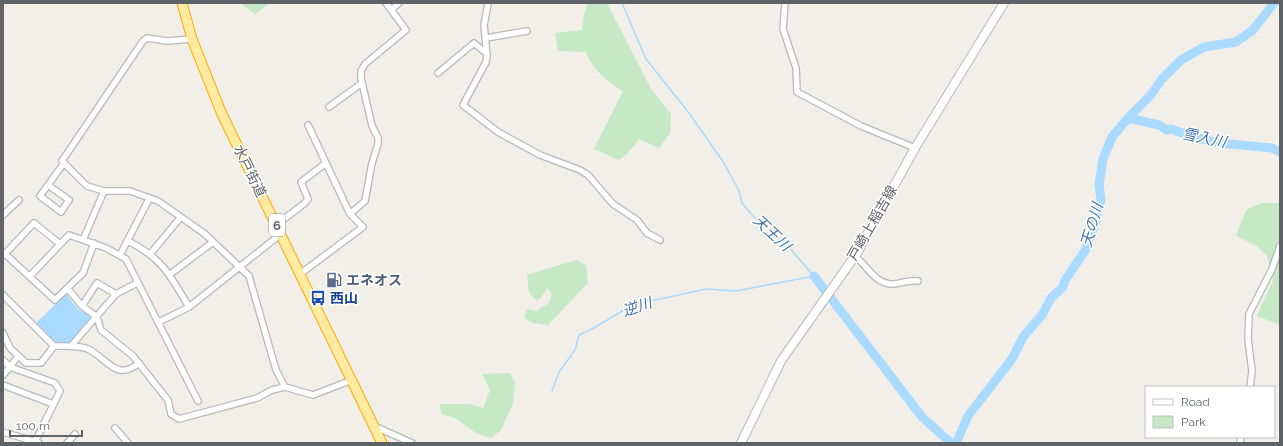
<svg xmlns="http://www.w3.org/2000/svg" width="1283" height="446" viewBox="0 0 1283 446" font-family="Raleway,'Noto Sans JP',sans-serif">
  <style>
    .green { fill: #c5e8c5 }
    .water { fill: #aadaff }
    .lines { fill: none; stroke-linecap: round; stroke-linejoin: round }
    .stream { stroke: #aadaff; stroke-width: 1.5 }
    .river { stroke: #aadaff; stroke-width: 9 }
    .minor-casing { stroke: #b5b8bc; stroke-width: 8 }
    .secondary-casing { stroke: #b6babf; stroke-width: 10 }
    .trunk-casing { stroke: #f9ab00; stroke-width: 11 }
    .minor { stroke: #fff; stroke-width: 5.5 }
    .secondary { stroke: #fff; stroke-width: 8 }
    .trunk { stroke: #feeaa1; stroke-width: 9 }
    .labels { text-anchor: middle; stroke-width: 3; stroke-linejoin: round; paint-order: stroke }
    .shield { fill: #fff; stroke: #8f9295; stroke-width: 1 }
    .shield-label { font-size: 13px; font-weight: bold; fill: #5f6368 }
    .street-label { font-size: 14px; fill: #5f6368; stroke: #fff }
    .service-label { font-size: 14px; font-weight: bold; fill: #4e5e75; stroke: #fff; text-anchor: start }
    .transit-label { font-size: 14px; font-weight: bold; fill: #164399; stroke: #fff; text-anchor: start }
    .water-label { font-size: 15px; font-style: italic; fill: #4174aa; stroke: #fff }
  </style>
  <rect width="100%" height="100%" fill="#f1efe8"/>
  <path class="green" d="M244,3h26l-15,11 -12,-9z
    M588,3h19l44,86 20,25 -1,19 -11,15 -20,-9 -12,15 -8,6 -25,-11 29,-58c-18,-11 -28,-20 -38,-39l-27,-1 -3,-18 27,-3 2,-16z
    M1261,203h19v122l-23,-9 16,-36 -6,-24 -10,-10 -21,-10 10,-26z
    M576,260l10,5 2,18 -40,42 -15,-2 -9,-5 3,-9 9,2 13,-8 3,-9 -5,-6 -6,10 -5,2 -7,-7 -2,-18z
    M510,373l5,9 -2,21 -12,27 -10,8 -15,-5 -21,-15 -14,-4 -1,-10h29l14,4 7,-18 -8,-16z"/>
  <path class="water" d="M66,294l12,15 15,9 -23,26h-14l-20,-21z"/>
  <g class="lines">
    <path class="stream" d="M552,391l7,-19 16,-22 4,-15 15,-7 38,-23 74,-16 30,2 78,-15 -28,-32 -34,-29 -10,-12 -3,-12 -15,-28 -35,-50 -43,-54 -24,-56"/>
    <path class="river" d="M1128,118l31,7 8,5 4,-1 23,8 25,6 53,5 8,4
      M814,276l108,141 29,26
      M956,443l12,-27 44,-57 11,-22 19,-22 9,-17 12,-11 2,-7 20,-29 11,-30 5,-22 -2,-14 4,-26 9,-22 16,-19 22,-22 12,-17 19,-19 23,-13 32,-5 17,-12 21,-27"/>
    <defs>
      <path id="minor" d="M488,3l-4,22 3,31 -1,6 -23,43 35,27 42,23 40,15 8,5 25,29 24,16 10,13 13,7
        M785,3l-2,26 13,39 1,24 64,34 54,22
        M391,10l8,-7
        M486,38l41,-7
        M192,39l-25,2 -20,-3 -4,3 -81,120 25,25 17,5h26l28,10 47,33 44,42 27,94 9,17
        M438,73l36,-30 13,11
        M329,107l33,-24
        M48,185l21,15 -8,12 -21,-16 24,-33
        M350,214l15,-13 7,-38 6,-19v-6l-6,-12 -11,-48v-7l4,-7 41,-34 -20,-27
        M3,215l16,-15
        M276,225l29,-22 3,-4 -7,-17 25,-19
        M83,240l21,-49
        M128,241c34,17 42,34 61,66
        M151,253l29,-35
        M5,254l50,46 28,-27 11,-30
        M4,255l30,-32 26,21
        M120,255l29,-56
        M854,256c13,8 19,26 36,28 9,1 18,-5 28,-3
        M300,274l63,-47 -13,-13 -42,-89
        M169,275l44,-33
        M30,276l39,-41 37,13 20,11 72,142
        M68,289l14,17 15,11 4,13 32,26 30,38 5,6 3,14 8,5 78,-21 15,-8 13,-3 28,8 39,-15
        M3,295l51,51
        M82,306l15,-23 19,11
        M159,322l30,-15 92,-73
        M3,333l7,15 16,15h15l13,-17c11,0 25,-1 34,3 20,10 28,33 51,14
        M71,346l45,-52 21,-11
        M3,360l7,7 8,-11
        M3,375l7,-8 45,16 5,8 -25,51
        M3,385l50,19
        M1250,387l2,-16 -4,-32 1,-25 23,-45 8,-23
        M374,426l38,17
        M115,428l13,15
        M3,432l36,11
        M67,443l8,-9
        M1240,443l1,-6"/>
      <path id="secondary" d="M741,443l40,-82 76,-108 58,-105 89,-145"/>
      <path id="trunk" d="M182,3l10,36 29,73 161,331"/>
    </defs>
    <use href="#minor" class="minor-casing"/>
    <use href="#secondary" class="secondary-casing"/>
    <use href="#trunk" class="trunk-casing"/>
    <use href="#minor" class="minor"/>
    <use href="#secondary" class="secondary"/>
    <use href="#trunk" class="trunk"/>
  </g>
  <defs>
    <symbol id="fuel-bare" viewBox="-9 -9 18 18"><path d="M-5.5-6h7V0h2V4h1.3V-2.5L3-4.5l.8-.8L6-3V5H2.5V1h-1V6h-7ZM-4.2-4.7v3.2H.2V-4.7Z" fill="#5c6f8a" stroke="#fff" stroke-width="2.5" paint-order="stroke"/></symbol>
    <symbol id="bus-bare" viewBox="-9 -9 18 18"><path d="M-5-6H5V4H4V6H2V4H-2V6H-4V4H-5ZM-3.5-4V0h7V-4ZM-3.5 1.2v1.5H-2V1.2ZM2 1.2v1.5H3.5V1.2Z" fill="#1a4fb4" stroke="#fff" stroke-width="2.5" paint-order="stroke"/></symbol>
  </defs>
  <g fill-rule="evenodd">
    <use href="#fuel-bare" x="323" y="269" width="22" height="22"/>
    <use href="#bus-bare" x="307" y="287" width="22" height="22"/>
  </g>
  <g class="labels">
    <rect class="shield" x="269" y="214" width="16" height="22" rx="3"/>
    <g class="shield-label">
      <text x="277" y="230">6</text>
    </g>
    <g class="street-label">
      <text transform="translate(250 171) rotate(64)" y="5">水戸街道</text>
      <text transform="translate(872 223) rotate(-60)" y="5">戸崎上稲吉線</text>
    </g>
    <g class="service-label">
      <text x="346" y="285">エネオス</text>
    </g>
    <g class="transit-label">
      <text x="330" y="303">西山</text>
    </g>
    <g class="water-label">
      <text transform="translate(1204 138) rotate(12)" y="5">雪入川</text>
      <text transform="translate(1092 225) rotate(-74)" y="5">天の川</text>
      <text transform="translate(772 233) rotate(43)" y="5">天王川</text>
      <text transform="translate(637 307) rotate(-19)" y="5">逆川</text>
    </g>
  </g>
  <rect width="1283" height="446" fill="none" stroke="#5f6368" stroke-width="8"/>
  <rect x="1145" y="386" width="130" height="52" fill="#ffffff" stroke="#bfc1c3"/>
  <rect x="1153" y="399" width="20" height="6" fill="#ffffff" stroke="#bfc1c3"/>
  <text x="1181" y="406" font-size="12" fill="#5f6368">Road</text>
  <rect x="1153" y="416" width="20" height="12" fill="#c5e8c5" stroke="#bfc1c3"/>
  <text x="1181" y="426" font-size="12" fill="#5f6368">Park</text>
  <path d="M10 430v6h72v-6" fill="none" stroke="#5f6368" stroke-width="2"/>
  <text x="16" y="430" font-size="12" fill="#5f6368" stroke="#ffffff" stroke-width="3" paint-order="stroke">100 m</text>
</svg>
